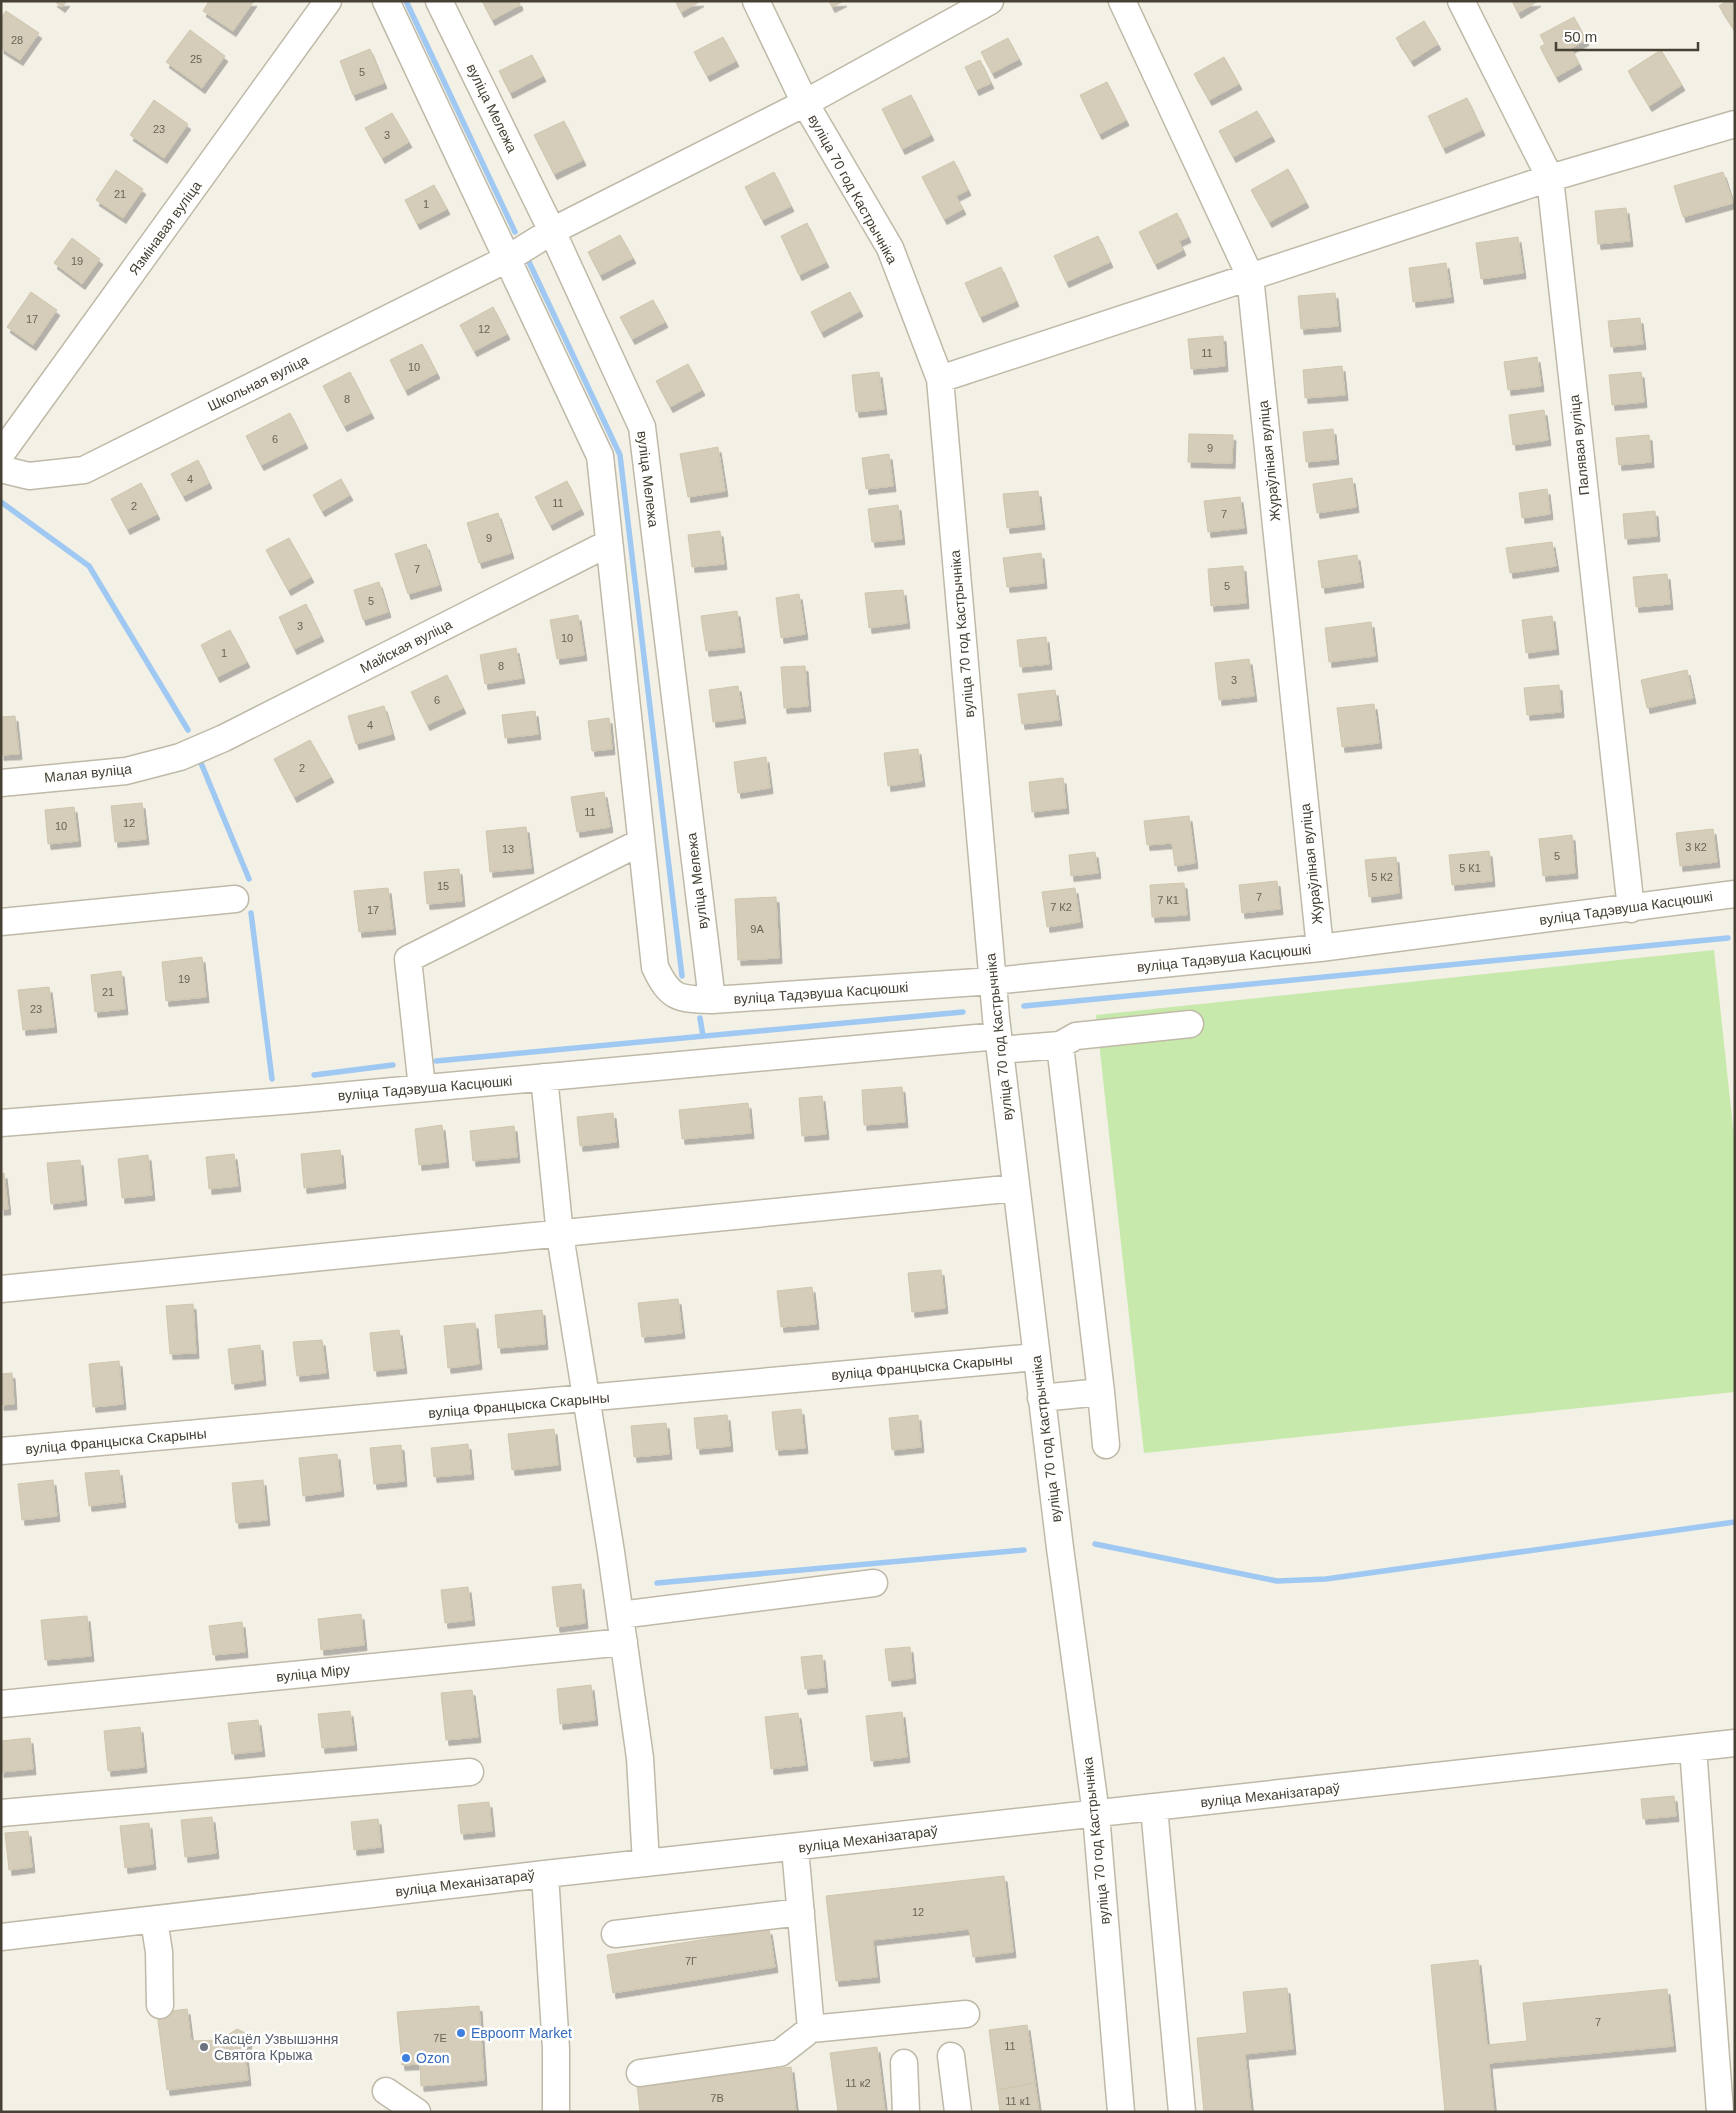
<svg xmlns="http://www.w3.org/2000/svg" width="1736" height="2113" viewBox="0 0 1736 2113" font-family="Arial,sans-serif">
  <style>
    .grass { fill: #c7e9ac }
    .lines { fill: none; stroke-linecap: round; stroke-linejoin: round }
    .stream { stroke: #9fc8f2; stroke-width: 5.5 }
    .building { fill: #d5cdba; stroke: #d0c6ad; filter: url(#shadow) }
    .minor-casing { stroke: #bfb9a7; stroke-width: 29 }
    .minor { stroke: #fff; stroke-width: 26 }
    .shop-dot { fill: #3f7fe0; stroke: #fff; stroke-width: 2 }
    .worship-dot { fill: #6b7280; stroke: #fff; stroke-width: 2 }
    .labels { text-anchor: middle; stroke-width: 5; stroke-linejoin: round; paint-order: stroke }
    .number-label { font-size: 11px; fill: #6a6456 }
    .street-label { font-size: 14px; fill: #464134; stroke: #fff }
    .shop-label { font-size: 14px; fill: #366cbe; stroke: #fff; text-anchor: start }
    .worship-label { font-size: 14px; fill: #5b616d; stroke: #fff; text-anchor: start }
  </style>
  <defs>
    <filter id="shadow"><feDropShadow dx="3" dy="5.5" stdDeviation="0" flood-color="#0004"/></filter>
  </defs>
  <rect width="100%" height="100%" fill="#f3f0e5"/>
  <path class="grass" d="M1714,950l21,196v246l-591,61 -48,-438z"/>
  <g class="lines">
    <path class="stream" d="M406,1l109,231
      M529,262l91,193 62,521
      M1,502l88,64 99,164
      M201,763l48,116
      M251,913l21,166
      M1024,1006l704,-68
      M700,1018l3,18
      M436,1061l527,-49
      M314,1075l79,-10
      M1095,1544l182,37 49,-2 409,-57
      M657,1583l367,-33"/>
  </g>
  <path class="building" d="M54,1h13l-5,6z
    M209,1h45l-21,30 -30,-20z
    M482,1h37l1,4 -28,15z
    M675,1h26l-20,11z
    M829,1h15l-12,6z
    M1512,1h26l-20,12z
    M1727,1h8v30l-16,-25z
    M6,11l33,22 -19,27 -19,-12v-30z
    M1574,17l12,23 -15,8 8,16 -23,13 -16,-30 5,-3 -5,-9z
    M1424,21l14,23 -27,17 -15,-23z
    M190,30l35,26 -23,32 -36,-26z
    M723,37l13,24 -29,15 -13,-24z
    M1008,38l11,21 -27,14 -11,-21z
    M370,49l14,34 -31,12 -13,-34z
    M1661,50l21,35 -33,21 -21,-35z
    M532,55l11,21 -33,17 -11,-22z
    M1224,57l15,27 -30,16 -15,-26z
    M980,60l11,23 -15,7 -11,-23z
    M1107,82l19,38 -27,14 -19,-39z
    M911,95l20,40 -29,14 -20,-40z
    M1467,98l15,32 -39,18 -15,-32z
    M154,100l34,24 -24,34 -34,-23z
    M1257,111l15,25 -39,21 -14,-26z
    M392,113l17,29 -27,16 -17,-30z
    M564,121l19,39 -29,14 -20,-39z
    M954,161l14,29 -12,6 7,13 -19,10 -22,-42z
    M1288,169l18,33 -37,20 -18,-32z
    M116,170l27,19 -20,29 -27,-18z
    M774,172l17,34 -29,14 -17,-33z
    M1723,172l10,31 -50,14 -9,-31z
    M434,185l13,24 -30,15 -12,-24z
    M1626,208l4,33 -32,3 -3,-33z
    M1177,213l11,24 -9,4 4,9 -28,14 -16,-32z
    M807,223l19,39 -27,13 -18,-39z
    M620,235l13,23 -33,17 -12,-23z
    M1098,236l12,26 -44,20 -12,-26z
    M1518,237l5,36 -42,6 -5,-36z
    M72,238l28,21 -18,25 -28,-21z
    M1446,263l5,34 -38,5 -4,-34z
    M1001,267l15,34 -36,16 -15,-34z
    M31,292l26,18 -24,35 -26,-18z
    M850,292l10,19 -39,21 -10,-20z
    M1335,293l3,33 -37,3 -3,-33z
    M653,300l12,22 -33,17 -12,-22z
    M493,307l14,27 -33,17 -14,-26z
    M1640,318l3,26 -32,3 -3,-26z
    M1223,336l2,30 -34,3 -3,-30z
    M422,344l15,29 -32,17 -15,-30z
    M1537,357l4,29 -33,4 -4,-28z
    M688,364l14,26 -32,17 -14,-26z
    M1342,366l3,29 -40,3 -2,-28z
    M350,372l21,41 -27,13 -21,-40z
    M879,372l5,37 -28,3 -4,-37z
    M1641,372l3,30 -32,3 -3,-30z
    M1544,410l4,30 -35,5 -4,-30z
    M290,413l15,30 -44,22 -15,-29z
    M1333,429l3,30 -30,3 -3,-30z
    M1189,434l44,1 -1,28 -44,-1z
    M1649,435l2,27 -32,3 -3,-27z
    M718,447l7,44 -37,6 -8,-43z
    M889,454l4,32 -27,3 -4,-31z
    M198,460l11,23 -26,13 -12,-22z
    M1352,478l4,29 -39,6 -4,-29z
    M341,479l9,16 -28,16 -9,-16z
    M567,481l14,28 -31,16 -15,-28z
    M141,483l16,31 -30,15 -16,-30z
    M1547,489l3,25 -28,4 -3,-25z
    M1038,491l4,33 -35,4 -4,-34z
    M1240,497l4,31 -36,4 -4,-31z
    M898,505l4,34 -30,3 -4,-33z
    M1655,511l2,25 -32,3 -2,-25z
    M498,513l13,40 -32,10 -12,-40z
    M720,531l4,33 -32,3 -4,-32z
    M289,538l22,39 -23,13 -22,-40z
    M1552,542l4,24 -46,7 -4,-25z
    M426,544l13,41 -31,9 -13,-40z
    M1041,553l3,30 -37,4 -4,-29z
    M1357,555l4,27 -39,6 -4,-27z
    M1243,566l3,37 -35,3 -3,-37z
    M1667,574l3,30 -34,3 -3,-30z
    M379,582l9,30 -25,8 -9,-30z
    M903,590l4,33 -38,5 -4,-35z
    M799,594l6,40 -24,4 -5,-40z
    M306,604l15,32 -27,13 -15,-32z
    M737,611l5,36 -36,4 -5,-35z
    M578,615l6,40 -27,4 -7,-39z
    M1552,616l4,33 -30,4 -4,-33z
    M1371,622l4,34 -46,6 -4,-34z
    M230,630l17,32 -30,15 -16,-32z
    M1046,637l3,27 -29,3 -3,-27z
    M516,648l6,30 -37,6 -5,-29z
    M1249,659l5,37 -35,4 -4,-37z
    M805,666l3,40 -24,2 -3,-41z
    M1687,670l6,28 -46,10 -6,-28z
    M447,675l16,33 -36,17 -16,-33z
    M1559,685l2,27 -34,3 -3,-27z
    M738,686l5,32 -30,4 -4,-32z
    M1055,690l4,30 -37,4 -4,-30z
    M1374,704l5,39 -37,4 -5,-39z
    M384,706l8,28 -36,10 -8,-28z
    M535,711l3,23 -33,4 -3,-23z
    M15,716l4,38 -18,1v-38z
    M609,718l3,31 -20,2 -4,-30z
    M310,740l21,37 -37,20 -20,-38z
    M918,749l4,32 -34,5 -4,-33z
    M766,757l4,31 -32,5 -4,-31z
    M1063,778l3,30 -34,4 -3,-30z
    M604,792l6,35 -33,5 -6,-35z
    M142,803l4,36 -31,3 -4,-36z
    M74,807l4,34 -30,3 -3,-34z
    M1189,816l6,47 -20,3 -3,-23 -25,2 -3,-24z
    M526,827l5,41 -41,4 -4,-41z
    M1713,829l4,33 -37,4 -4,-33z
    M1572,835l3,38 -32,3 -4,-37z
    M1489,851l3,30 -40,4 -3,-30z
    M1095,852l3,21 -27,3 -2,-21z
    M1396,857l3,36 -30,4 -4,-37z
    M459,869l3,32 -35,3 -3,-32z
    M1277,881l3,28 -38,4 -3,-28z
    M1184,883l3,32 -35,2 -2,-32z
    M388,888l5,41 -34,3 -5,-41z
    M1075,888l5,34 -33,5 -5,-35z
    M776,897l3,61 -41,2 -3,-61z
    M202,957l4,40 -40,4 -4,-39z
    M121,971l4,38 -30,3 -4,-37z
    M49,987l5,40 -31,3 -5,-40z
    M902,1087l3,35 -41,3 -2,-35z
    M822,1096l4,38 -24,2 -3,-38z
    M748,1103l3,30 -69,6 -3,-29z
    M613,1113l3,29 -36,4 -3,-29z
    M442,1125l4,37 -27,3 -4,-36z
    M514,1126l3,31 -44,4 -3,-30z
    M340,1150l3,33 -39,5 -3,-34z
    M234,1154l4,32 -29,3 -3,-32z
    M148,1155l4,40 -30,3 -4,-39z
    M80,1160l4,40 -33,4 -4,-41z
    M4,1173l4,36 -7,1v-36z
    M941,1270l4,38 -33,4 -4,-39z
    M812,1287l4,37 -35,3 -4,-36z
    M678,1299l4,34 -40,4 -4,-34z
    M193,1304l3,49 -26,1 -4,-48z
    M542,1310l3,34 -47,4 -3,-33z
    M475,1323l4,41 -31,4 -4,-42z
    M399,1330l5,38 -30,3 -4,-38z
    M322,1340l4,33 -29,3 -4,-34z
    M260,1345l3,35 -31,4 -4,-35z
    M119,1361l4,43 -30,3 -4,-43z
    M12,1373l2,31 -13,1v-31z
    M801,1409l4,39 -29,2 -4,-38z
    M727,1415l3,31 -33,3 -3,-31z
    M918,1415l3,32 -29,3 -3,-32z
    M666,1423l3,31 -35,3 -3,-31z
    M554,1429l4,36 -46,5 -4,-36z
    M468,1444l3,30 -37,3 -3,-29z
    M401,1445l3,36 -30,3 -4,-36z
    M337,1454l4,37 -38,5 -4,-38z
    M119,1470l4,32 -34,4 -4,-33z
    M53,1480l4,36 -35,4 -4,-36z
    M263,1480l4,40 -31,3 -4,-40z
    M581,1584l4,39 -28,4 -5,-40z
    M468,1587l4,33 -27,3 -4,-33z
    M361,1614l3,31 -43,5 -3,-31z
    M87,1616l4,40 -46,4 -4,-40z
    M242,1622l3,30 -32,3 -4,-29z
    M910,1647l3,31 -24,3 -4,-32z
    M822,1655l3,32 -20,2 -4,-32z
    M591,1685l4,35 -35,4 -3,-35z
    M472,1690l6,47 -32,3 -5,-47z
    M350,1711l4,34 -32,3 -4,-34z
    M902,1712l5,45 -36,4 -5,-45z
    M798,1713l7,52 -34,4 -6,-52z
    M258,1720l4,31 -30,3 -4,-31z
    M140,1727l4,40 -36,4 -4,-40z
    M30,1738l3,31 -32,3v-31z
    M1674,1796l2,20 -33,3 -2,-20z
    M489,1802l3,29 -31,3 -3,-29z
    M212,1817l4,36 -31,4 -4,-37z
    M378,1819l3,28 -27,3 -3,-28z
    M149,1823l4,41 -28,4 -5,-42z
    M28,1831l4,36 -23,3 -4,-37z
    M1004,1876l9,76 -40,5 -4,-28 -96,11 4,37 -41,4 -10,-85z
    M769,1929l6,38 -162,26 -6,-38z
    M1478,1960l9,85 40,-4 -4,-38 144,-14 6,57 -184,17 5,49h-49l-14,-147z
    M1287,1988l6,61 -48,5 6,58h-47l-7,-74 50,-5 -4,-41z
    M479,2006l5,74 -63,6 -1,-22 -18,1 -5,-53z
    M187,2009l4,32 29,-1 17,-11 14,7 -6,16 3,28 -81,10 -10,-77z
    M1027,2025l8,58 -38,7 -8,-60z
    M877,2047l8,65h-47l-8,-59z
    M791,2067l5,45h-156l-3,-27z
    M1035,2083l4,29h-39l-3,-22z"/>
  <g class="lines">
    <defs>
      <path id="minor" d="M386,1l214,455 55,511c15,32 23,32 57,33l281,-19 327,-33 415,-54
        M439,1l113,230 90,196 70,573
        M756,1l49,102 85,145 50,131 56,639 64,530 36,266 25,298
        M1122,1l128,275 70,672
        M1461,1l89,177 81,731
        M940,379l610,-201 185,-54
        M1,454l327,-453
        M1,469l28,7 55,-6 423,-211 45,-28 253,-128 185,-102
        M1,783l125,-12 54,-14 44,-19 385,-195
        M1,922l234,-23
        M1060,1045l16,-9 114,-12
        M1000,1050l60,-5 41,347 -60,6
        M544,1077l16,158 51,317 29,206 6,105
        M422,1088l-14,-129 233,-117
        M1,1123l294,-23 703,-64
        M1,1289l1015,-101
        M1101,1392l5,53
        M1,1451l1035,-94
        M620,1615l254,-32
        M1,1704l623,-62
        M1693,1748l27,364
        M1154,1808l28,304
        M1,1813l469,-41
        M795,1848l16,181 155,-15
        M545,1874l11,175v63
        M154,1920l5,32 1,53
        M615,1934l186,-22
        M1,1937l544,-63 1190,-131
        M951,2056l7,56
        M904,2063l2,49
        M640,2073l140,-20 31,-24
        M386,2091l31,21"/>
    </defs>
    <use href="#minor" class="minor-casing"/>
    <use href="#minor" class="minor"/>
  </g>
  <g class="shop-dot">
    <circle cx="461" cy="2033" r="5"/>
    <circle cx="406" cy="2058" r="5"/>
  </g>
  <circle class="worship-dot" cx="204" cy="2047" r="5"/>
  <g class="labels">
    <g class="number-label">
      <text x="17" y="44">28</text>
      <text x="196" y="63">25</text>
      <text x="362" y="76">5</text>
      <text x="159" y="133">23</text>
      <text x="387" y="139">3</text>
      <text x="120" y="198">21</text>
      <text x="426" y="208">1</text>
      <text x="77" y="265">19</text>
      <text x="32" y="323">17</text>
      <text x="484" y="333">12</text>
      <text x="1207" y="357">11</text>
      <text x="414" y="371">10</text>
      <text x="347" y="403">8</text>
      <text x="275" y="443">6</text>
      <text x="1210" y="452">9</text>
      <text x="190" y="483">4</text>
      <text x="558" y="507">11</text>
      <text x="134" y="510">2</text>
      <text x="1224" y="518">7</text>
      <text x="489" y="542">9</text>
      <text x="417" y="573">7</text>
      <text x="1227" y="590">5</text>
      <text x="371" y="605">5</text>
      <text x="300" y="630">3</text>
      <text x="567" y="642">10</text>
      <text x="224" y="657">1</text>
      <text x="501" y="670">8</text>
      <text x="1234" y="684">3</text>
      <text x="437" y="704">6</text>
      <text x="370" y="729">4</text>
      <text x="302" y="772">2</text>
      <text x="590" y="816">11</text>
      <text x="129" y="827">12</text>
      <text x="61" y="830">10</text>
      <text x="1696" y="851">3 К2</text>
      <text x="508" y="853">13</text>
      <text x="1557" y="860">5</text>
      <text x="1470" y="872">5 К1</text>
      <text x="1382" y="881">5 К2</text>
      <text x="443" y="890">15</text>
      <text x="1259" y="901">7</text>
      <text x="1168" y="904">7 К1</text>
      <text x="1061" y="911">7 К2</text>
      <text x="373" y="914">17</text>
      <text x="757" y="933">9А</text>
      <text x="184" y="983">19</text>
      <text x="108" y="996">21</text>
      <text x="36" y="1013">23</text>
      <text x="918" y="1916">12</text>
      <text x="691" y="1965">7Г</text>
      <text x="1598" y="2026">7</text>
      <text x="440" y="2042">7Е</text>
      <text x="1010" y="2050">11</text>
      <text x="858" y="2087">11 к2</text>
      <text x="717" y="2102">7В</text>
      <text x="1018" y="2105">11 к1</text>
    </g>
    <g class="street-label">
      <text transform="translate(492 108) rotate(64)" y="5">вуліца Мележа</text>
      <text transform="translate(853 189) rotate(61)" y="5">вуліца 70 год Кастрычніка</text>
      <text transform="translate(165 228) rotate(-54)" y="5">Язмінавая вуліца</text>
      <text transform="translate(258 383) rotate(-26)" y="5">Школьная вуліца</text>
      <text transform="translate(1579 445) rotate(-96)" y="5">Палявая вуліца</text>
      <text transform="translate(1269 461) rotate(-96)" y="5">Жураўліная вуліца</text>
      <text transform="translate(648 479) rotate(83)" y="5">вуліца Мележа</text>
      <text transform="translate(962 634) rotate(-95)" y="5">вуліца 70 год Кастрычніка</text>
      <text transform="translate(406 646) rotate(-27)" y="5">Майская вуліца</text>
      <text transform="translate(88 773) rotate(-6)" y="5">Малая вуліца</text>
      <text transform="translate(1311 864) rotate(-96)" y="5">Жураўліная вуліца</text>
      <text transform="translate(697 881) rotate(-97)" y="5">вуліца Мележа</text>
      <text transform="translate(1626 908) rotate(-8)" y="5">вуліца Тадэвуша Касцюшкі</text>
      <text transform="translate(1224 958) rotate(-6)" y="5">вуліца Тадэвуша Касцюшкі</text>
      <text transform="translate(821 993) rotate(-4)" y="5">вуліца Тадэвуша Касцюшкі</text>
      <text transform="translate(999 1037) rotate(-96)" y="5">вуліца 70 год Кастрычніка</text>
      <text transform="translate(425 1088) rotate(-5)" y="5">вуліца Тадэвуша Касцюшкі</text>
      <text transform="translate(922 1367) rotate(-5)" y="5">вуліца Францыска Скарыны</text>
      <text transform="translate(519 1405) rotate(-5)" y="5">вуліца Францыска Скарыны</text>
      <text transform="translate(1046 1439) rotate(-97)" y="5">вуліца 70 год Кастрычніка</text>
      <text transform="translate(116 1441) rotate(-5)" y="5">вуліца Францыска Скарыны</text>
      <text transform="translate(313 1673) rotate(-6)" y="5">вуліца Міру</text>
      <text transform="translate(1270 1795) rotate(-6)" y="5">вуліца Механізатараў</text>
      <text transform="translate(868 1839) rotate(-7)" y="5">вуліца Механізатараў</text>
      <text transform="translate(1096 1841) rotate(-96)" y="5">вуліца 70 год Кастрычніка</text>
      <text transform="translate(465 1883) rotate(-7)" y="5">вуліца Механізатараў</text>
    </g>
    <g class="shop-label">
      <text x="471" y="2038">Евроопт Market</text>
      <text x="416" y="2063">Ozon</text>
    </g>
    <g class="worship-label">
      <text x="214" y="2044">Касцёл Узвышэння<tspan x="214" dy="16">Святога Крыжа</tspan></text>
    </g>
  </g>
  <rect width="1736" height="2113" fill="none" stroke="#464134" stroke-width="5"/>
  <path d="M1556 42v8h142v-8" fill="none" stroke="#464134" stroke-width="2.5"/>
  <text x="1564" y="42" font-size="15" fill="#464134" stroke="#ffffff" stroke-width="4" paint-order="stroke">50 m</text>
</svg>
